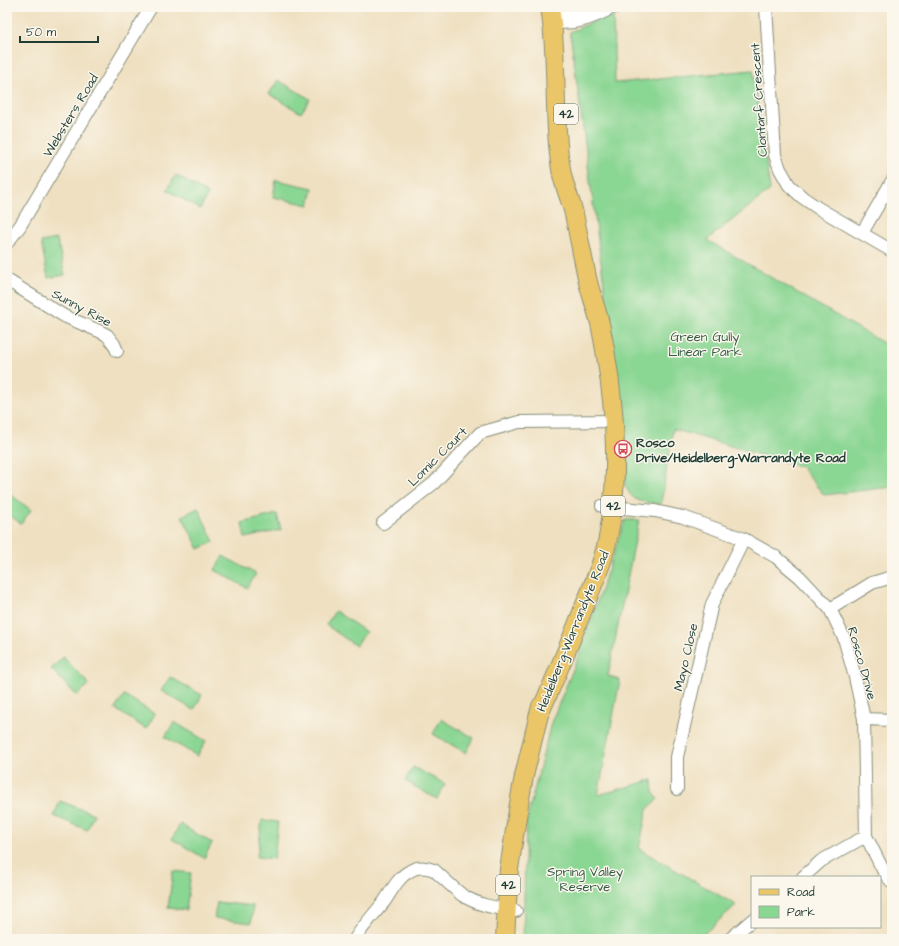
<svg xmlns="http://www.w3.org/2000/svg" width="899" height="946" viewBox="0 0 899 946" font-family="'Architects Daughter',sans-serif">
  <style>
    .green { fill: #8ad693; stroke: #548a64 }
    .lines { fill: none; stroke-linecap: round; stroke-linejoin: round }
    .minor-casing { stroke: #878e7a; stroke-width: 14 }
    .primary-casing { stroke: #878e7a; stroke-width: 20 }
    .minor { stroke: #fff; stroke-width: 12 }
    .primary { stroke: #ebc669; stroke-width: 18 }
    .labels { text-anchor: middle; stroke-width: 3; stroke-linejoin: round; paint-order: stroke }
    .shield { fill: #fbf7ec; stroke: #61756b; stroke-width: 1 }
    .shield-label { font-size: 12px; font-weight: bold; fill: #1f3d34 }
    .street-label { font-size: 13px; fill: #1f3d34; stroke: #fbf7ec }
    .park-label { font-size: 13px; fill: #345c47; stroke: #fbf7ec }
    .poi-label { font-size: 13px; font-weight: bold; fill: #1f3d34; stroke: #fbf7ec; text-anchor: start }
  </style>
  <rect width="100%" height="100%" fill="#fbf7ec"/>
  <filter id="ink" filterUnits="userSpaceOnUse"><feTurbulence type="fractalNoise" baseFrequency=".025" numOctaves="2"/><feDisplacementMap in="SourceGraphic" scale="8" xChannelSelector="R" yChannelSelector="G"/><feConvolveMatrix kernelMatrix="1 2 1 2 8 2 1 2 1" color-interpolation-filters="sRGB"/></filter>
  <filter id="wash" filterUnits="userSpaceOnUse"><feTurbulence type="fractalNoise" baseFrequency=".012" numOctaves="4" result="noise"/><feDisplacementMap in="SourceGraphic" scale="16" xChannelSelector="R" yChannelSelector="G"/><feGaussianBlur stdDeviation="0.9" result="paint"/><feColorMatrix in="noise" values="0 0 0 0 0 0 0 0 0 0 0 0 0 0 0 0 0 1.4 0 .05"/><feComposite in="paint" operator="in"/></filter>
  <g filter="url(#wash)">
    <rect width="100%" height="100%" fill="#efe0c1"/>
    <path class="green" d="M613,13l2,70 138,-13 17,120 -63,50 185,108v139l-68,8 -23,-28 -128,-38 -12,75c-18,-2 -30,-1 -36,-20l-2,-59 -53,-393z
      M278,80l32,19 -9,14 -32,-19z
      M176,175l32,19 -8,15 -33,-19z
      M276,180l37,8 -4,17 -36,-8z
      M57,239l8,36 -17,3 -7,-36z
      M7,492l24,18 -10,14 -14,-11z
      M198,508l16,34 -15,7 -17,-33z
      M277,514l4,16 -36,8 -3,-15z
      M625,520h14l-31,156 12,4 -22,115 54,-15 1,12 5,7 -11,11 -8,39 97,56 -38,34h-175l3,-116 25,-100 27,-66z
      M223,556l33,18 -9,14 -32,-18z
      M335,611l31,21 -10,14 -30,-21z
      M63,657l26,27 -12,12 -26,-27z
      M170,677l32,18 -8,15 -33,-19z
      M124,695l31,19 -9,15 -31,-20z
      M441,719l33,19 -8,15 -33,-19z
      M174,722l32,19 -9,15 -32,-19z
      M413,767l32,17 -8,15 -32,-18z
      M60,801l34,13 -7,16 -33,-14z
      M262,820l16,2 -4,37 -17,-2z
      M180,824l32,19 -8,15 -32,-19z
      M173,871l18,2 -5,37 -18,-2z
      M217,902l36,4 -2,17 -37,-5z"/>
  </g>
  <g filter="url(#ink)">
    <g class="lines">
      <defs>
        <path id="minor" d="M766,7l9,148 5,14 9,16 13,12 16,11 74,43
          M552,22l10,-6 16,-5 37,-4
          M552,22c21,3 35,-2 54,-11
          M862,233l30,-52
          M7,243l13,-17 131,-219
          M7,280l57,36 35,15 8,4 7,9 3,7
          M602,506l53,5 28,6 61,22 32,18 24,20 30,32 14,29 11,39 9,42 2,117 19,38 7,8
          M383,523l51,-40 46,-50 39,-11 95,-1
          M830,609l42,-26 20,-6
          M864,719l28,1
          M677,789v-32l35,-153 32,-65
          M803,877l18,-16 45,-25
          M355,939c8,-13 19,-25 29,-37 7,-10 14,-25 26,-31 7,-5 16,-4 24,-1 9,8 18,17 28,25 17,11 35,13 54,16
          M730,939l22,-19"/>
        <path id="primary" d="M538,717c15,-34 30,-69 44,-105 10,-25 23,-53 27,-80 12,-66 5,-138 -8,-204 -3,-15 -9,-30 -13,-46 -5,-23 -9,-45 -14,-68 -3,-13 -9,-26 -12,-39 -10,-55 -3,-112 -12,-168
          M505,939l4,-70 10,-65 5,-28 17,-70"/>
      </defs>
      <use href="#minor" class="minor-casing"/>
      <use href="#primary" class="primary-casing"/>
      <use href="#minor" class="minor"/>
      <use href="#primary" class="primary"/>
    </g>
  </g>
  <defs>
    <symbol id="bus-ring" viewBox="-11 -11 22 22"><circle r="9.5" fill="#fbf7ec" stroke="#d1495b" stroke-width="1.5"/><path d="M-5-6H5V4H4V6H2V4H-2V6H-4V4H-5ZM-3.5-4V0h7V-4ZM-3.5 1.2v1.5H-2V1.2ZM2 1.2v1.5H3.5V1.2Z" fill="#d1495b"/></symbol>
  </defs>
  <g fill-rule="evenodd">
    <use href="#bus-ring" x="613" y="439" width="20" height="20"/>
  </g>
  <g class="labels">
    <g class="shield">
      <rect x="554" y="104" width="24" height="20" rx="3"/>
      <rect x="601" y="496" width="24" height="20" rx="3"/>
      <rect x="496" y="875" width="24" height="20" rx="3"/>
    </g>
    <g class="shield-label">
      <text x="566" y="118">42</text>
      <text x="613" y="510">42</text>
      <text x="508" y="889">42</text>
    </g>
    <g class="street-label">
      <text transform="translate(758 100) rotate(-94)" y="5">Clontarf Crescent</text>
      <text transform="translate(70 115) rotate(-59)" y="5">Websters Road</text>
      <text transform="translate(82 307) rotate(28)" y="5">Sunny Rise</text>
      <text transform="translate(437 456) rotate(-45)" y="5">Lomic Court</text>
      <text transform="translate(572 631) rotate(-68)" y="5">Heidelberg-Warrandyte Road</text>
      <text transform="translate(685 657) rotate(-77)" y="5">Mayo Close</text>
      <text transform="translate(863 663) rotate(74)" y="5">Rosco Drive</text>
    </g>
    <g class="park-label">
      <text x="705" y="341">Green Gully<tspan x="705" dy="15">Linear Park</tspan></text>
      <text x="585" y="876">Spring Valley<tspan x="585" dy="15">Reserve</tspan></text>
    </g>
    <g class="poi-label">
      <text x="636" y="447">Rosco<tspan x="636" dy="15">Drive/Heidelberg-Warrandyte Road</tspan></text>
    </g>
  </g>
  <rect width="899" height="946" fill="none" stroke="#fbf7ec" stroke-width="24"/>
  <rect x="751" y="876" width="130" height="52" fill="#fbf7ec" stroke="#a3ada2"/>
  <rect x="759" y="889" width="20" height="6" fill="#ebc669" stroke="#a3ada2"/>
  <text x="787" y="896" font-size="12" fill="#1f3d34">Road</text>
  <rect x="759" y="906" width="20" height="12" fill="#8ad693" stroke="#a3ada2"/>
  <text x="787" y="916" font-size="12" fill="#1f3d34">Park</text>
  <path d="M20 36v6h78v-6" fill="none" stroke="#1f3d34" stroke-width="2"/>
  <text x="26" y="36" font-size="12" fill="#1f3d34" stroke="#fbf7ec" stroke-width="3" paint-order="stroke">50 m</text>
</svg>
